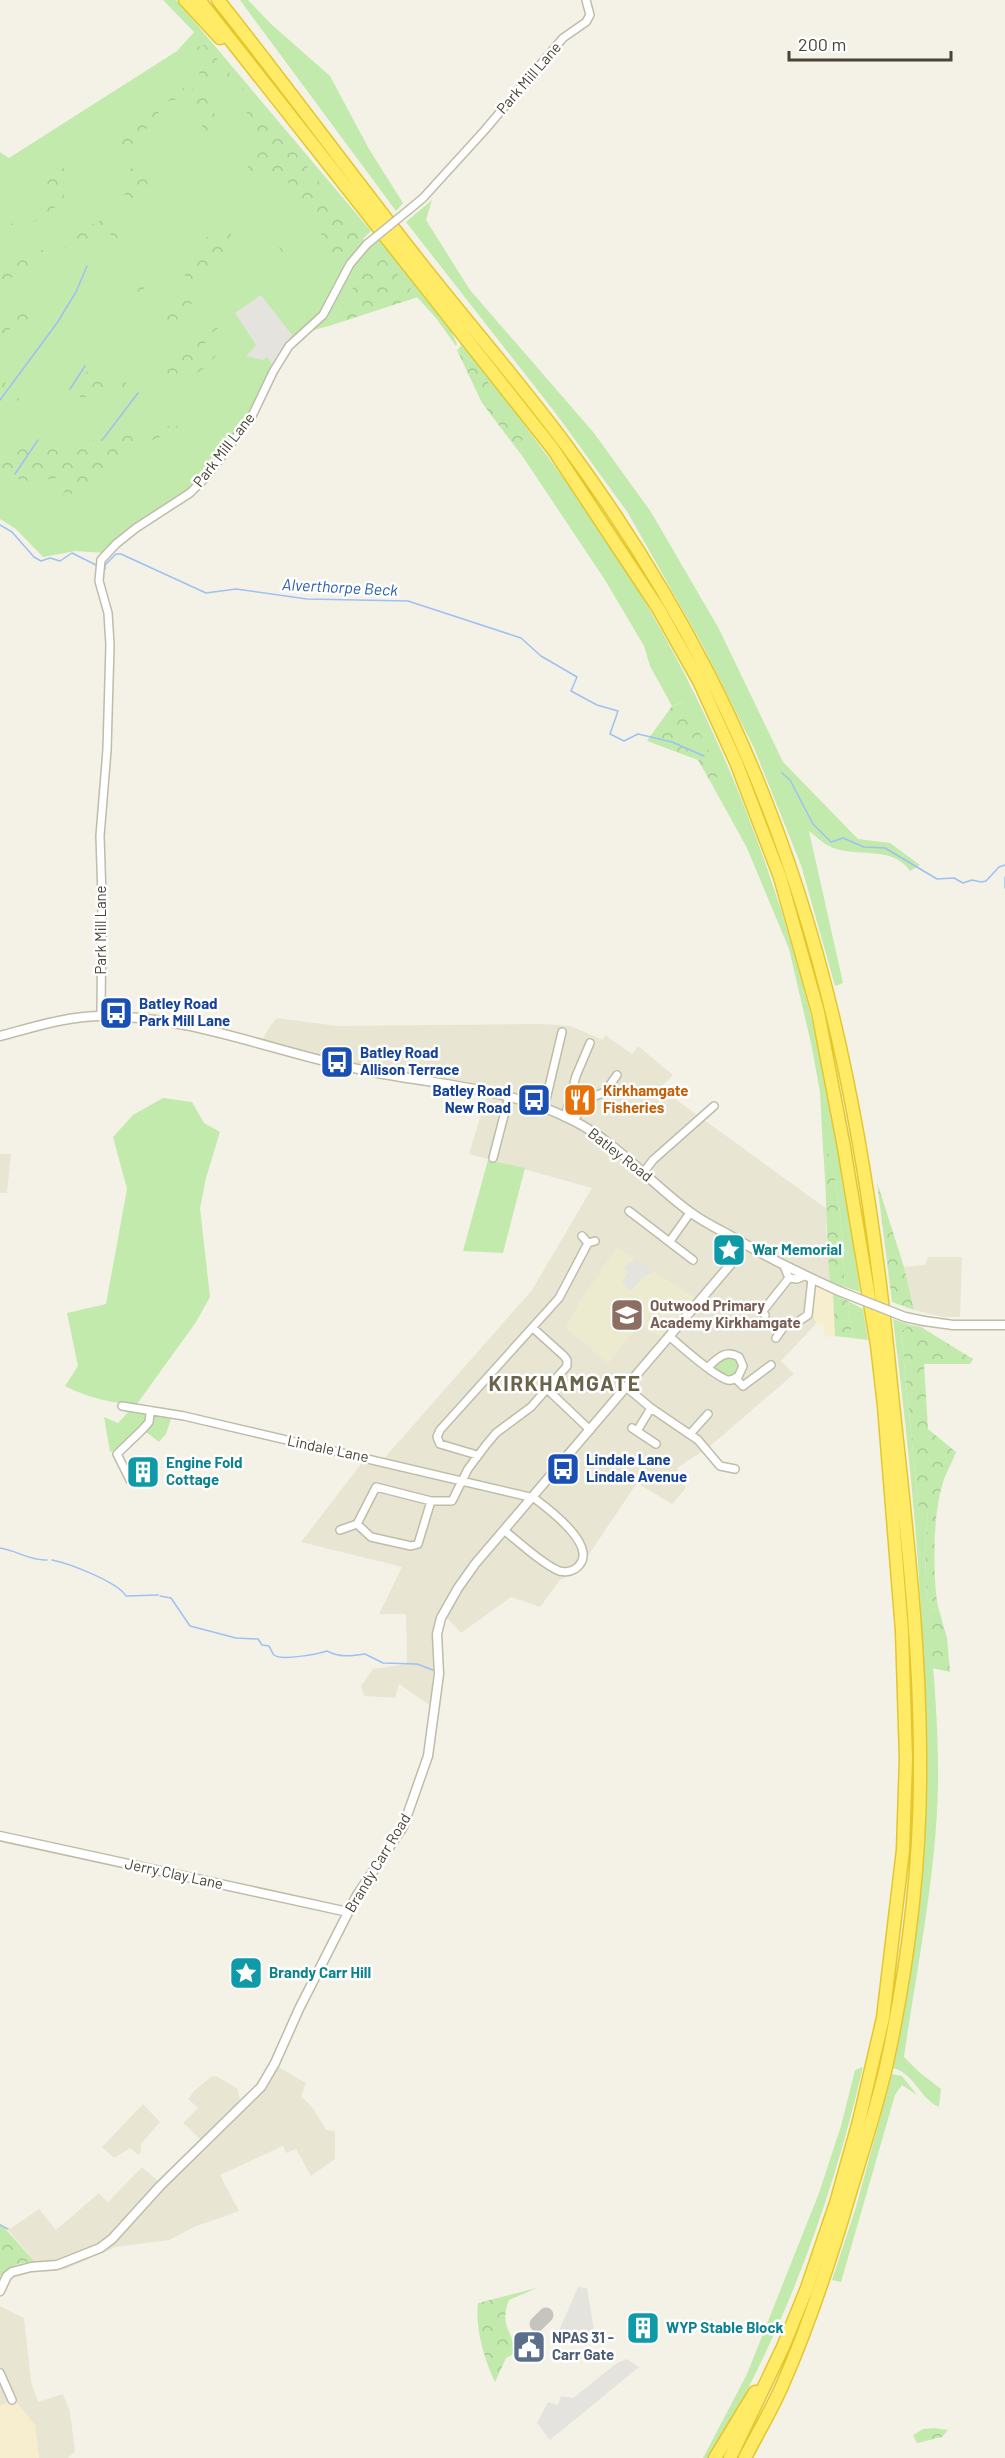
<svg xmlns="http://www.w3.org/2000/svg" width="1005" height="2458" viewBox="0 0 1005 2458" font-family="Barlow,sans-serif">
  <style>
    .residential { fill: #e8e6d3; fill-rule: evenodd }
    .commercial { fill: #f7eed0 }
    .education { fill: #edebcf }
    .green { fill: #c2eaac }
    .forest { fill: url(#forest-crowns) }
    .parking { fill: #e4e3de }
    .lines { fill: none; stroke-linecap: round; stroke-linejoin: round }
    .stream { stroke: #9fc0f3; stroke-width: 1.5 }
    .taxiway { stroke: #c5c4be; stroke-width: 15 }
    .minor-casing { stroke: #bfbca8; stroke-width: 10 }
    .tertiary-casing { stroke: #bfbca8; stroke-width: 11 }
    .motorway-casing { stroke: #e4c62f; stroke-width: 15 }
    .minor { stroke: #fff; stroke-width: 7 }
    .tertiary { stroke: #fff; stroke-width: 8 }
    .motorway { stroke: #ffeb65; stroke-width: 12 }
    .minor-bridge-casing { stroke: #bfbca8; stroke-width: 10; stroke-linecap: butt }
    .tertiary-bridge-casing { stroke: #bfbca8; stroke-width: 11; stroke-linecap: butt }
    .minor-bridge { stroke: #fff; stroke-width: 7 }
    .tertiary-bridge { stroke: #fff; stroke-width: 8 }
    .labels { text-anchor: middle; stroke-width: 5; stroke-linejoin: round; paint-order: stroke }
    .street-label { font-size: 15px; fill: #474335; stroke: #fff }
    .transit-label { font-size: 15px; font-weight: bold; fill: #164399; stroke: #fff; text-anchor: start }
    .food-label { font-size: 15px; font-weight: bold; fill: #c56008; stroke: #fff; text-anchor: start }
    .culture-label { font-size: 15px; font-weight: bold; fill: #0d838f; stroke: #fff; text-anchor: start }
    .education-label { font-size: 15px; font-weight: bold; fill: #785e54; stroke: #fff; text-anchor: start }
    .service-label { font-size: 15px; font-weight: bold; fill: #4e5e75; stroke: #fff; text-anchor: start }
    .water-label { font-size: 16px; font-style: italic; fill: #295eb7; stroke: #fff }
    .district-label { font-size: 21px; font-weight: bold; letter-spacing: 1.5px; fill: #6a644b; stroke: #fff }
  </style>
  <defs>
    <pattern id="forest-crowns" width="20" height="18" patternUnits="userSpaceOnUse" patternTransform="scale(1.5)"><rect width="20" height="18" fill="#c2eaac"/><path d="M2 6a3 3 0 1 1 6 0M12 15a3 3 0 1 1 6 0" fill="none" stroke="#a8ca95"/></pattern>
  </defs>
  <rect width="100%" height="100%" fill="#f4f2e6"/>
  <path class="residential" d="M277,1018l61,8 203,-2 29,2 33,14 2,-5 27,19 6,-8 35,29 -13,13 167,121 -1,21 4,53 -18,-4 -2,33 7,11 -36,38 13,13 -85,73 -32,21 9,20 -14,16 -35,-21 -60,89 -17,8 -20,27 -29,-10 -50,36 -13,-14 -11,-5 -6,92 -32,-22 -4,14 -31,-2 -3,-10 12,-17 34,-5 -1,-50h-27l23,-47 -101,-25 63,-82 16,3 152,-173 60,-102 -123,-34 19,-62 -229,-47 11,-19zM617,1248l77,50 -5,6 -50,21 -73,3 14,-26z
    M0,1154h11l-4,39h-7z
    M928,1257h34l-2,60h-17l-29,-7 -10,-43 21,-2z
    M270,2062l36,21 -5,13 12,12 13,22 9,1v28l-24,17 -15,-27 -10,4 -3,-7 -63,29 19,36 -45,16 -25,13 -53,7 -50,22 -22,3 -36,-42 31,-21 17,21 43,-37 9,9 34,-35 16,14 42,-42 -17,-16 15,-15 -10,-9 7,-9 16,-13 5,-1 21,12 3,11 18,-15z
    M143,2104l17,18 -19,22v8l-3,3 -8,-7 -16,10 -12,-11z
    M0,2306l24,12 7,63 7,21 25,-8 7,18 5,39 -7,7h-29l-5,-33 -19,-24 -15,5z"/>
  <path class="commercial" d="M813,1284l20,10 2,42 -11,1v-11l-7,-3 -7,-11z
    M15,2400l20,25 4,33h-39v-52z"/>
  <path class="education" d="M617,1248l77,50 -32,39 -23,-12 -31,38 -42,-35 14,-26z"/>
  <path class="green" d="M163,0h13l195,231 -8,8 4,5 -10,9 -28,53 -34,33 -35,62 -53,75 -101,77 -31,-2 -32,6 -27,-28 -16,-10v-367l9,6 168,-107 17,-19z
    M240,0h8l23,24 59,52 39,73 34,54 -7,8z
    M432,200l-6,20 44,70 124,143 57,79 68,117 64,133 75,77 32,4 30,22 -10,6c-19,-28 -57,-11 -83,-26 -6,-3 -12,-10 -18,-14l34,152 -8,3 -34,-121 -47,-117 -52,-104 -74,-131 -71,-98 -151,-193z
    M379,238l69,86 9,20 -1,2 -20,-28 -60,-66 -47,74 -16,4c30,-29 30,-64 66,-92z
    M457,337c63,81 125,162 179,250 84,138 143,293 180,450 19,84 32,170 44,255l-15,-5c-2,-47 -4,-94 -18,-138h-4l-3,-57 -9,-49 -22,-94 -42,-101 -37,-67 10,-6 -37,-73 -11,4 -22,-40 -6,-20 -39,-66 -82,-123 -3,-14 -26,-33 -21,-48 -16,-12 4,-4z
    M163,1098l29,4 12,21 16,9 -14,46 -6,30 10,89 -14,25 -59,82c-22,1 -53,-8 -72,-18l13,-20 -11,-53 39,-9 21,-115 -14,-52 20,-22z
    M488,1160l37,8 -22,85 -40,-2z
    M848,1301l15,8 5,31 -16,-2z
    M893,1319l17,6 -9,8 18,179h9l-3,39 2,51 10,-1 2,9 -10,-1c4,59 10,118 9,177 -2,91 -21,181 -34,271l15,15 22,17 -2,18c-20,-9 -24,-33 -46,-39 18,-100 31,-200 33,-302 1,-27 -1,-54 -2,-81 -3,-123 -16,-245 -31,-366z
    M725,1356h10l6,10 -5,10 -9,2 -11,-8 -2,-6z
    M129,1411l18,4c-3,16 -22,31 -37,37l-6,-35 14,6z
    M153,1415l18,4 -5,15 -7,8 -13,-10z
    M863,2067c-32,138 -81,269 -153,391h-7l44,-84 72,-181 22,-67 14,-56z
    M892,2074l10,2 15,19 -15,-10 -7,10 -54,187 -9,-2 24,-73z"/>
  <path class="forest" d="M205,45l80,92 78,102 -19,10 -7,10 -10,-9 -6,-17 -39,-60 -11,-1 -15,7 -10,-5c3,-13 8,-24 15,-35 -11,-19 -20,-39 -30,-59l-20,-3 -10,1 -2,-3c2,-10 4,-15 -4,-23l-14,3 -4,-4z
    M195,83l22,20 -7,31 -5,2 -11,-39 -27,4 -36,49 -13,-3 41,-49 16,-11 17,3z
    M136,161h5l7,4 -1,9 2,9 -14,16 -10,-4 -5,-10z
    M49,164h12l5,8 1,8 -4,21 -21,16 -42,24v-10l48,-30 2,-9 -9,-16 3,-9z
    M101,220l27,21 -3,2 -18,-11 -15,7 -13,1 -79,44v-13z
    M269,225l9,3 13,15 11,4 1,3 -15,12 -18,-30z
    M220,226l5,2 11,12 -40,51 -11,-12v-10l28,-41z
    M376,251l42,46 -89,29z
    M150,261l7,6 -16,26 -7,-4z
    M180,294l12,9 -19,23 -6,1 -1,-7z
    M25,305l10,7 4,7 -5,3 -9,-3 -25,17v-16z
    M224,319l2,3 -13,10 -17,24 1,8 4,3 14,-15 1,3c-12,18 -33,28 -56,25l1,-9 30,-22 16,-20z
    M457,350l16,12 22,30v17l9,-6 23,31 -7,9 3,14 -41,-54z
    M94,363l17,18 15,1 2,8 -47,8 -5,-7 15,-27z
    M0,380l13,8 2,10 9,1 1,3 -25,3z
    M174,425l6,3 -66,29 -13,15 -40,30 8,-25 -40,4 -29,-6v-27l80,-5z
    M684,702l37,73 -11,6 -12,-21 -51,-19 25,-35z
    M827,1148c14,45 16,92 18,139l-15,-4c-4,-45 -3,-90 -7,-134z
    M877,1182l27,85 10,43 -22,-8z
    M833,1294l15,7 4,37 -17,-2z
    M910,1325l11,2 52,32 -3,5h-46l4,65 28,23c-4,11 -11,22 -14,34 -9,30 -9,84 -5,115l-10,1 -2,-51 3,-39h-9l-18,-180z
    M929,1609l10,1 8,28 3,34 -18,-4z
    M0,2223l35,39c-16,0 -24,3 -35,15z
    M537,2288l-28,12c-11,28 6,30 5,54l-8,4 -11,24c-11,-23 -20,-54 -17,-79z
    M934,2428l14,2 -6,7 -25,6 -4,-8 10,-6z"/>
  <path class="parking" d="M261,295l31,40 -19,31 -6,-9 -4,3 -17,-4 10,-11 -21,-32z
    M635,1259l18,12 -3,3 -7,3 -12,14 -9,-9 7,-10 -6,-4z
    M578,2287l9,1 7,42 -1,9 -7,-1v3l-29,-6z
    M627,2359l12,8 -89,73 -13,-17 11,-21 10,3 3,-9 12,2 44,-35z"/>
  <g class="lines">
    <path class="stream" d="M70,389l15,-23
      M0,400l57,-77 19,-31 11,-26
      M103,439l35,-46
      M15,474l23,-34
      M0,525l12,7 22,25 7,4 9,-3 10,3 12,-8 26,13
      M102,568l3,1v-4l11,-11h5l85,39 30,-4 71,10 101,2 113,37 20,18 36,21 -6,14 26,14 21,6 -8,23 14,7 14,-7 34,8 32,14
      M782,773l8,7 23,44 18,18 12,-4 21,9 21,1 52,31 17,-1 9,5 9,-3 9,2 5,-1 13,-14 6,-2
      M1005,877v11
      M0,1548c16,2 30,13 47,12
      M52,1560c16,3 66,22 74,36l32,-1
      M160,1596l11,2 19,28 46,12 22,1 4,6 7,1c2,3 3,7 5,9 7,6 44,-1 53,-4 14,7 24,5 38,3l18,9 34,1 16,6
      M0,2225l8,4"/>
    <path class="taxiway" d="M537,2324l9,-9"/>
    <defs>
      <path id="minor" d="M411,208l12,-10 61,-67 79,-93 23,-16 4,-7 -4,-15
        M101,1016l1,-119 -2,-61 7,-86 3,-105 -2,-32 -9,-32 2,-21 15,-16 20,-16 54,-35 17,-17 45,-60 21,-44 16,-26 34,-31 27,-51 17,-20
        M544,1108l18,-76
        M565,1117l11,-41 14,-33
        M574,1121l7,-13 9,-10 15,-6 12,-17
        M493,1158l16,-62
        M643,1173l10,-13 61,-54
        M629,1211l64,49
        M582,1236l6,7 7,-2
        M670,1241l20,-28
        M784,1266l5,12 8,1 7,-3
        M765,1315l-3,-3 27,-34
        M669,1336c14,12 40,36 56,43 5,3 9,0 13,-2l5,-11 -4,-9c-13,-8 -21,1 -31,10
        M776,1338l9,-13 11,-2 12,-8 4,-36
        M735,1378l8,8 28,-21
        M626,1387l25,21 47,32 22,26 15,3
        M548,1390l42,40
        M122,1406l62,10 350,82c13,10 70,51 41,71 -5,3 -13,4 -18,1 -17,-8 -37,-27 -52,-39
        M632,1428l24,16
        M637,1431l14,-23
        M690,1434l18,-20
        M477,1455l-37,-11 -3,-7 3,-7 119,-132 29,-55
        M130,1480l-13,-26 26,-25 6,-7 1,-9 -2,-3
        M431,1501l-13,43 -7,2 -40,-9 -14,-13 19,-37 55,14h21l16,-32 18,-24 10,-12 35,-26 36,-41v-6l-3,-4 -31,-28
        M340,1530l17,-6
        M0,2373l12,27"/>
      <path id="tertiary" d="M0,1036c34,-9 67,-20 102,-20 95,0 184,41 276,57 66,12 133,16 194,47 45,22 78,63 118,92 12,9 26,16 39,23 36,21 72,39 110,56
        M924,1321l29,4h52
        M0,1836l348,76
        M0,2291l7,-15 5,-4 19,-5 26,-2 43,-17 12,-9 48,-53 101,-99 14,-24 24,-54 58,-114 46,-68 25,-71 11,-82 -2,-40 4,-16 17,-30 17,-24 255,-299 12,-22"/>
      <path id="motorway" d="M185,0l35,38
        M199,0l354,449 105,159 41,73 37,81 44,115 38,135 25,130 34,203 7,61 18,225 4,128 -3,91 -20,168 -24,103 -23,82 -29,85 -24,59 -53,111
        M218,0c67,84 130,171 197,256 49,63 103,124 151,189 53,72 101,148 142,228 115,224 159,463 183,712 13,124 29,249 29,375 1,102 -12,207 -34,307 -10,43 -24,86 -37,129 -19,65 -40,129 -67,190 -11,25 -25,48 -37,72
        M715,2458l40,-66"/>
    </defs>
    <use href="#minor" class="minor-casing"/>
    <use href="#tertiary" class="tertiary-casing"/>
    <use href="#motorway" class="motorway-casing"/>
    <use href="#minor" class="minor"/>
    <use href="#tertiary" class="tertiary"/>
    <use href="#motorway" class="motorway"/>
    <defs>
      <path id="minor-bridge" d="M367,244l44,-36"/>
      <path id="tertiary-bridge" d="M839,1291l66,26 19,4"/>
    </defs>
    <use href="#minor-bridge" class="minor-bridge-casing"/>
    <use href="#tertiary-bridge" class="tertiary-bridge-casing"/>
    <use href="#minor-bridge" class="minor-bridge"/>
    <use href="#tertiary-bridge" class="tertiary-bridge"/>
  </g>
  <defs>
    <symbol id="bus-square" viewBox="-11 -11 22 22"><rect x="-9" y="-9" width="18" height="18" rx="4" fill="#1a4fb4" stroke="#fff"/><path d="M-5-6H5V4H4V6H2V4H-2V6H-4V4H-5ZM-3.5-4V0h7V-4ZM-3.5 1.2v1.5H-2V1.2ZM2 1.2v1.5H3.5V1.2Z" fill="#fff"/></symbol>
    <symbol id="restaurant-square" viewBox="-11 -11 22 22"><rect x="-9" y="-9" width="18" height="18" rx="4" fill="#e8710a" stroke="#fff"/><path d="M-5-6h1v4h1v-4h1v4h1v-4h1v5L-1.5 .5V6h-2V.5L-5-1ZM5-6V6H3V1.5H1.5Q1.5-4 5-6Z" fill="#fff"/></symbol>
    <symbol id="sight-square" viewBox="-11 -11 22 22"><rect x="-9" y="-9" width="18" height="18" rx="4" fill="#0f9aa8" stroke="#fff"/><path d="M0-6L1.8-2.2L6-1.7L2.9 1.2L3.7 5.4L0 3.3L-3.7 5.4L-2.9 1.2L-6-1.7L-1.8-2.2Z" fill="#fff"/></symbol>
    <symbol id="school-square" viewBox="-11 -11 22 22"><rect x="-9" y="-9" width="18" height="18" rx="4" fill="#8d6e63" stroke="#fff"/><path d="M0-5L7-2L0 1L-7-2ZM-4 1L0 2.5L4 1V4Q0 6-4 4Z" fill="#fff"/></symbol>
    <symbol id="building-square" viewBox="-11 -11 22 22"><rect x="-9" y="-9" width="18" height="18" rx="4" fill="#0f9aa8" stroke="#fff"/><path d="M-4-6H4V6H1V3H-1V6H-4ZM-2.5-4.3h1.7v1.8h-1.7ZM.8-4.3h1.7v1.8H.8ZM-2.5-1h1.7V.8h-1.7ZM.8-1h1.7V.8H.8Z" fill="#fff"/></symbol>
    <symbol id="civic-square" viewBox="-11 -11 22 22"><rect x="-9" y="-9" width="18" height="18" rx="4" fill="#5c6f8a" stroke="#fff"/><path d="M-.6-6.5H3V-4.5H.6V-3L4-1V1h2V6H-6V1h2V-1L-.6-3ZM-1.2 2.5V6h2.4V2.5Z" fill="#fff"/></symbol>
  </defs>
  <g fill-rule="evenodd">
    <use href="#bus-square" x="97" y="994" width="38" height="38"/>
    <use href="#bus-square" x="318" y="1043" width="38" height="38"/>
    <use href="#bus-square" x="515" y="1081" width="38" height="38"/>
    <use href="#restaurant-square" x="561" y="1081" width="38" height="38"/>
    <use href="#sight-square" x="710" y="1231" width="38" height="38"/>
    <use href="#school-square" x="608" y="1296" width="38" height="38"/>
    <use href="#bus-square" x="544" y="1450" width="38" height="38"/>
    <use href="#building-square" x="124" y="1453" width="38" height="38"/>
    <use href="#sight-square" x="227" y="1954" width="38" height="38"/>
    <use href="#building-square" x="624" y="2309" width="38" height="38"/>
    <use href="#civic-square" x="510" y="2328" width="38" height="38"/>
  </g>
  <g class="labels">
    <g class="street-label">
      <text transform="translate(529 78) rotate(-49)" y="5">Park Mill Lane</text>
      <text transform="translate(224 450) rotate(-52)" y="5">Park Mill Lane</text>
      <text transform="translate(101 930) rotate(-90)" y="5">Park Mill Lane</text>
      <text transform="translate(620 1155) rotate(38)" y="5">Batley Road</text>
      <text transform="translate(328 1449) rotate(12)" y="5">Lindale Lane</text>
      <text transform="translate(378 1863) rotate(-59)" y="5">Brandy Carr Road</text>
      <text transform="translate(174 1874) rotate(12)" y="5">Jerry Clay Lane</text>
    </g>
    <g class="transit-label">
      <text x="139" y="1009">Batley Road<tspan x="139" dy="17">Park Mill Lane</tspan></text>
      <text x="360" y="1058">Batley Road<tspan x="360" dy="17">Allison Terrace</tspan></text>
      <text x="511" y="1096" text-anchor="end">Batley Road<tspan x="511" dy="17">New Road</tspan></text>
      <text x="586" y="1465">Lindale Lane<tspan x="586" dy="17">Lindale Avenue</tspan></text>
    </g>
    <g class="food-label">
      <text x="603" y="1096">Kirkhamgate<tspan x="603" dy="17">Fisheries</tspan></text>
    </g>
    <g class="culture-label">
      <text x="752" y="1255">War Memorial</text>
      <text x="166" y="1468">Engine Fold<tspan x="166" dy="17">Cottage</tspan></text>
      <text x="269" y="1978">Brandy Carr Hill</text>
      <text x="666" y="2333">WYP Stable Block</text>
    </g>
    <g class="education-label">
      <text x="650" y="1311">Outwood Primary<tspan x="650" dy="17">Academy Kirkhamgate</tspan></text>
    </g>
    <g class="service-label">
      <text x="552" y="2343">NPAS 31 -<tspan x="552" dy="17">Carr Gate</tspan></text>
    </g>
    <g class="water-label">
      <text transform="translate(340 587) rotate(3)" y="6">Alverthorpe Beck</text>
    </g>
    <g class="district-label">
      <text x="565" y="1391">KIRKHAMGATE</text>
    </g>
  </g>
  <path d="M789 51v9h162v-9" fill="none" stroke="#474335" stroke-width="3"/>
  <text x="798" y="51" font-size="18" fill="#474335" stroke="#ffffff" stroke-width="4.5" paint-order="stroke">200 m</text>
</svg>
